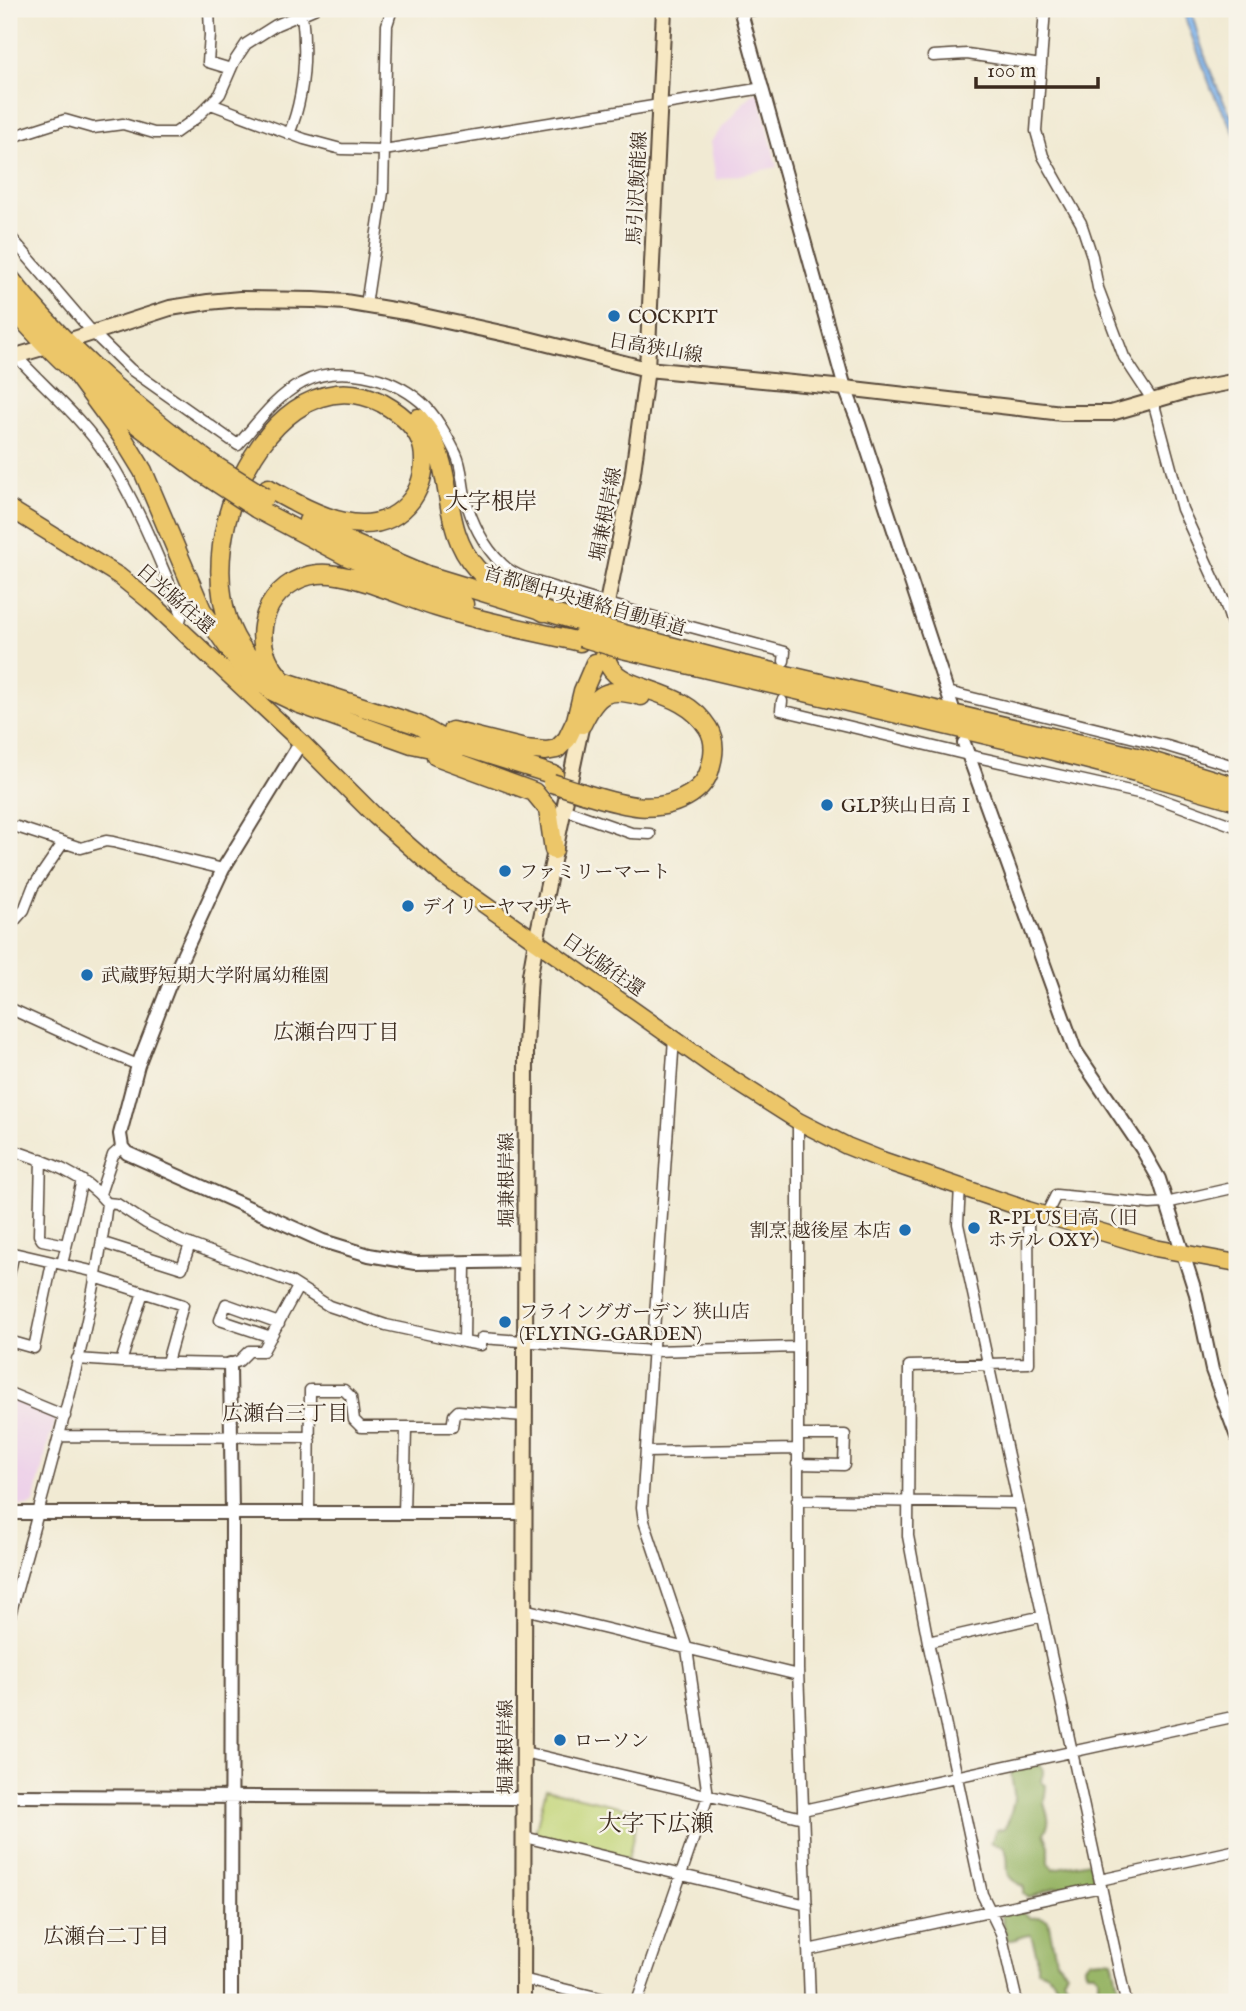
<svg xmlns="http://www.w3.org/2000/svg" width="1246" height="2011" viewBox="0 0 1246 2011" font-family="'IM FELL English','Noto Serif JP',serif">
  <style>
    .built { fill: #edd1e9 }
    .green { fill: #c2d578; stroke: #7e804b; stroke-width: 2 }
    .forest { fill: #99b668; stroke: #6a7043; stroke-width: 2 }
    .water { fill: #85bbf4; stroke: #607289; stroke-width: 2 }
    .lines { fill: none; stroke-linecap: round; stroke-linejoin: round }
    .minor-casing { stroke: #564739; stroke-width: 13 }
    .tertiary-casing { stroke: #564739; stroke-width: 16 }
    .secondary-casing { stroke: #564739; stroke-width: 18 }
    .trunk-casing { stroke: #564739; stroke-width: 19 }
    .motorway-casing { stroke: #564739; stroke-width: 21 }
    .minor { stroke: #fff; stroke-width: 10 }
    .tertiary { stroke: #fff; stroke-width: 12 }
    .secondary { stroke: #f7e8c3; stroke-width: 14 }
    .trunk { stroke: #ecc669; stroke-width: 16 }
    .motorway { stroke: #ecc669; stroke-width: 18 }
    .motorway-bridge-casing { stroke: #564739; stroke-width: 21; stroke-linecap: butt }
    .motorway-bridge { stroke: #ecc669; stroke-width: 18 }
    .poi-dot { fill: #1f6fb2; stroke: #f7f3e8; stroke-width: 2.5 }
    .labels { text-anchor: middle; stroke-width: 5; stroke-linejoin: round; paint-order: stroke }
    .street-label { font-size: 19px; fill: #3b2a1e; stroke: #f7f3e8 }
    .poi-label { font-size: 19px; fill: #3b2a1e; stroke: #f7f3e8; text-anchor: start }
    .neighbourhood-label { font-size: 21px; fill: #3b2a1e; stroke: #f7f3e8 }
    .quarter-label { font-size: 23px; fill: #3b2a1e; stroke: #f7f3e8 }
  </style>
  <rect width="100%" height="100%" fill="#f7f3e8"/>
  <filter id="ink" filterUnits="userSpaceOnUse"><feTurbulence type="fractalNoise" baseFrequency=".0143" numOctaves="2"/><feDisplacementMap in="SourceGraphic" scale="14" xChannelSelector="R" yChannelSelector="G"/><feConvolveMatrix kernelMatrix="1 2 1 2 8 2 1 2 1" color-interpolation-filters="sRGB"/></filter>
  <filter id="wash" filterUnits="userSpaceOnUse"><feTurbulence type="fractalNoise" baseFrequency=".00686" numOctaves="4" result="noise"/><feDisplacementMap in="SourceGraphic" scale="28" xChannelSelector="R" yChannelSelector="G"/><feGaussianBlur stdDeviation="1.57" result="paint"/><feColorMatrix in="noise" values="0 0 0 0 0 0 0 0 0 0 0 0 0 0 0 0 0 1.4 0 .05"/><feComposite in="paint" operator="in"/></filter>
  <g filter="url(#wash)">
    <rect width="100%" height="100%" fill="#f1ead3"/>
    <path class="built" d="M759,92l18,75 -61,13 -6,-38 33,-39 11,-10z
      M9,1398l48,19 -9,26 -14,60 -4,3h-21z"/>
    <path class="green" d="M546,1789l93,22 -11,48 -94,-22z"/>
    <path class="forest" d="M1040,1764l3,7 -1,12 4,2c0,6 -2,13 -2,18 3,13 8,17 0,30l5,13v17l4,6 36,-7 4,3 1,19 -18,4 -20,-1 -27,11 -5,-4v-8c-27,-11 -10,-18 -20,-40l-13,-3 5,-13 9,-2c3,-5 9,-24 9,-30 1,-7 -3,-17 -3,-25l6,-6z
      M1011,1910h8l12,8 9,-1 8,3 8,40 11,12 -4,6 9,12 16,12h-28c-1,-17 -6,-28 -23,-32v-14l-6,-21c-10,-1 -15,7 -24,5l-6,-28z
      M1104,1959l8,1 10,42h-30l6,-9v-17l-4,-4h-7l-3,-6 7,-6z"/>
    <path class="water" d="M1185,9h6c6,28 17,57 28,83 7,16 18,29 18,46l-25,-48 -26,-70z"/>
  </g>
  <g filter="url(#ink)">
    <g class="lines">
      <defs>
        <path id="minor" d="M209,9l1,26 -2,27 23,7
          M1045,9l-9,122 7,25 38,67 11,33 6,32 26,69 29,44 29,108 43,94 12,36
          M741,13l17,-4
          M933,56l34,-2 74,11
          M211,104l93,35 37,10 43,1 379,-62
          M289,134c16,-39 18,-78 13,-120
          M9,138l56,-18 28,8 30,-4 31,9h21l21,-15 24,-24 14,-32 12,-18 30,-19 38,-16
          M9,235l84,98 37,36 108,76c19,-22 37,-48 64,-62 36,-20 89,-7 119,19 15,13 26,34 35,52 6,12 6,28 9,41 5,25 19,52 37,69 15,15 44,20 63,27 73,23 146,41 220,61l-1,9
          M366,305l17,-113 4,-167 5,-16
          M9,348c31,36 71,67 97,107 32,49 53,105 76,159l-4,14
          M948,692l219,54 70,21
          M782,701l-1,9 187,45 184,41 85,31
          M563,809l68,24 19,1
          M9,827h8l64,21 25,-7 7,1 110,27
          M9,927l15,-17 9,-23 30,-44
          M9,1008l83,38 46,19
          M798,1121v548l12,333
          M9,1149c36,12 74,24 98,54l10,1 29,19 35,18 110,41 38,24 57,19 78,17
          M41,1159l-2,76 3,5 24,5
          M960,1186l-2,38 168,778
          M100,1194l13,-39 9,-8
          M1046,1215l10,-20 94,9 16,-1 71,-16
          M103,1243l79,25 8,-24
          M9,1252l87,20
          M62,1264l20,-84
          M465,1264l-1,78 17,3 1,-7 171,13 144,-4
          M9,1275l5,-22
          M95,1277l88,28 -16,57
          M271,1337l-51,-17 6,-16 53,19
          M9,1341l25,7 18,-85
          M77,1359l44,3 109,2 9,-3 10,-10h14l35,-64
          M121,1362l22,-70
          M9,1393l56,23
          M59,1436l251,1
          M646,1452l151,-3
          M797,1464l47,1 1,-30h-47
          M797,1500l220,3
          M309,1513l1,-123h34l7,7 3,23 7,7h91l2,-12 4,-4 67,5
          M404,1514l2,-86
          M524,1609l274,66
          M9,1619c36,-136 81,-276 98,-416
          M928,1642l115,-26
          M524,1752l279,66
          M803,1810l434,-94
          M524,1837l283,68
          M1100,1880l137,-30
          M808,1950l293,-63
          M522,1979l95,23
          M637,2002l71,-206 -21,-147 -43,-128 -2,-14 32,-469
          M1017,2002l-16,-69 -19,-39 -54,-252 -20,-106 1,-170 120,-3 -1,-153"/>
        <path id="tertiary" d="M740,9l105,379 14,36 93,282
          M301,742l-78,127 -55,119 -30,77 -18,69 2,13 5,6 196,88 46,14 46,8 110,-2
          M964,743l111,307 67,99 17,30 37,115 16,76 25,67
          M230,1364l2,149 -1,489
          M9,1513h516
          M9,1796l515,2"/>
        <path id="secondary" d="M74,339l96,-31 38,-6 32,-3 74,1 31,2 60,10 119,26 123,31 198,19 217,25h49l79,-23 47,-9
          M9,358l30,-9
          M603,623l29,-144 15,-110 17,-360
          M523,2002l3,-955 4,-72 6,-34 48,-227"/>
        <path id="trunk" d="M9,508l110,68 32,26 150,140 74,74 66,58 277,196 80,51 49,25 35,14 146,50 127,38 82,15"/>
        <path id="motorway" d="M9,277c57,73 127,130 200,185
          M9,303c54,67 124,120 193,170
          M74,371l47,64 22,36 59,139 38,54 13,13 21,15 23,11 115,41 43,9
          M418,418c4,6 10,11 13,18 23,41 11,95 45,132 18,20 45,31 68,44
          M268,488c41,23 106,62 144,11 10,-14 14,-33 11,-50 -4,-22 -23,-36 -41,-46 -125,-64 -231,212 -105,275
          M257,509l91,48 116,47
          M308,521l46,23 73,31 157,48
          M620,633l123,32 398,93 96,29
          M618,648l424,100 94,24 101,29
          M582,724c15,-31 25,-38 59,-28
          M452,731l73,18 21,2 11,-2 10,-10 9,-19 7,-29 12,-28
          M436,756l98,36 14,17 6,41
          M554,775l-108,-34 -28,-16 -135,-44c-18,-19 -26,-41 -17,-67 8,-22 29,-38 52,-40 32,-3 86,23 118,33 47,15 96,24 144,35
          M583,793c36,11 73,24 108,1 9,-6 16,-14 19,-25 4,-14 6,-28 -2,-41 -25,-41 -83,-35 -98,-61 -9,-14 -6,-37 -5,-53"/>
      </defs>
      <use href="#minor" class="minor-casing"/>
      <use href="#tertiary" class="tertiary-casing"/>
      <use href="#secondary" class="secondary-casing"/>
      <use href="#trunk" class="trunk-casing"/>
      <use href="#motorway" class="motorway-casing"/>
      <use href="#minor" class="minor"/>
      <use href="#tertiary" class="tertiary"/>
      <use href="#secondary" class="secondary"/>
      <use href="#trunk" class="trunk"/>
      <use href="#motorway" class="motorway"/>
      <defs>
        <path id="motorway-bridge" d="M209,462l56,35
          M202,473l55,36
          M584,623l36,10
          M581,637l37,11
          M552,783l31,10"/>
      </defs>
      <use href="#motorway-bridge" class="motorway-bridge-casing"/>
      <use href="#motorway-bridge" class="motorway-bridge"/>
    </g>
  </g>
  <g class="poi-dot">
    <circle cx="614" cy="316" r="7"/>
    <circle cx="827" cy="805" r="7"/>
    <circle cx="505" cy="871" r="7"/>
    <circle cx="408" cy="906" r="7"/>
    <circle cx="87" cy="975" r="7"/>
    <circle cx="974" cy="1228" r="7"/>
    <circle cx="905" cy="1230" r="7"/>
    <circle cx="505" cy="1322" r="7"/>
    <circle cx="560" cy="1740" r="7"/>
  </g>
  <g class="labels">
    <g class="street-label">
      <text transform="translate(636 188) rotate(-87)" y="7">馬引沢飯能線</text>
      <text transform="translate(656 347) rotate(10)" y="7">日高狭山線</text>
      <text transform="translate(605 514) rotate(-79)" y="7">堀兼根岸線</text>
      <text transform="translate(176 598) rotate(41)" y="7">日光脇往還</text>
      <text transform="translate(585 600) rotate(16)" y="7">首都圏中央連絡自動車道</text>
      <text transform="translate(604 964) rotate(35)" y="7">日光脇往還</text>
      <text transform="translate(506 1180) rotate(-90)" y="7">堀兼根岸線</text>
      <text transform="translate(505 1747) rotate(-90)" y="7">堀兼根岸線</text>
    </g>
    <g class="poi-label">
      <text x="628" y="323">COCKPIT</text>
      <text x="841" y="812">GLP狭山日高Ⅰ</text>
      <text x="519" y="878">ファミリーマート</text>
      <text x="422" y="913">デイリーヤマザキ</text>
      <text x="101" y="982">武蔵野短期大学附属幼稚園</text>
      <text x="988" y="1224">R-PLUS日高（旧<tspan x="988" dy="22">ホテル OXY）</tspan></text>
      <text x="891" y="1237" text-anchor="end">割烹 越後屋 本店</text>
      <text x="519" y="1318">フライングガーデン 狭山店<tspan x="519" dy="22">(FLYING-GARDEN)</tspan></text>
      <text x="574" y="1747">ローソン</text>
    </g>
    <g class="neighbourhood-label">
      <text x="336" y="1039">広瀬台四丁目</text>
      <text x="285" y="1420">広瀬台三丁目</text>
      <text x="106" y="1943">広瀬台二丁目</text>
    </g>
    <g class="quarter-label">
      <text x="491" y="509">大字根岸</text>
      <text x="656" y="1831">大字下広瀬</text>
    </g>
  </g>
  <rect width="1246" height="2011" fill="none" stroke="#f7f3e8" stroke-width="35"/>
  <path d="M976 77v10h122v-10" fill="none" stroke="#3b2a1e" stroke-width="3.5"/>
  <text x="987" y="77" font-size="21" fill="#3b2a1e" stroke="#f7f3e8" stroke-width="5" paint-order="stroke">100 m</text>
</svg>
